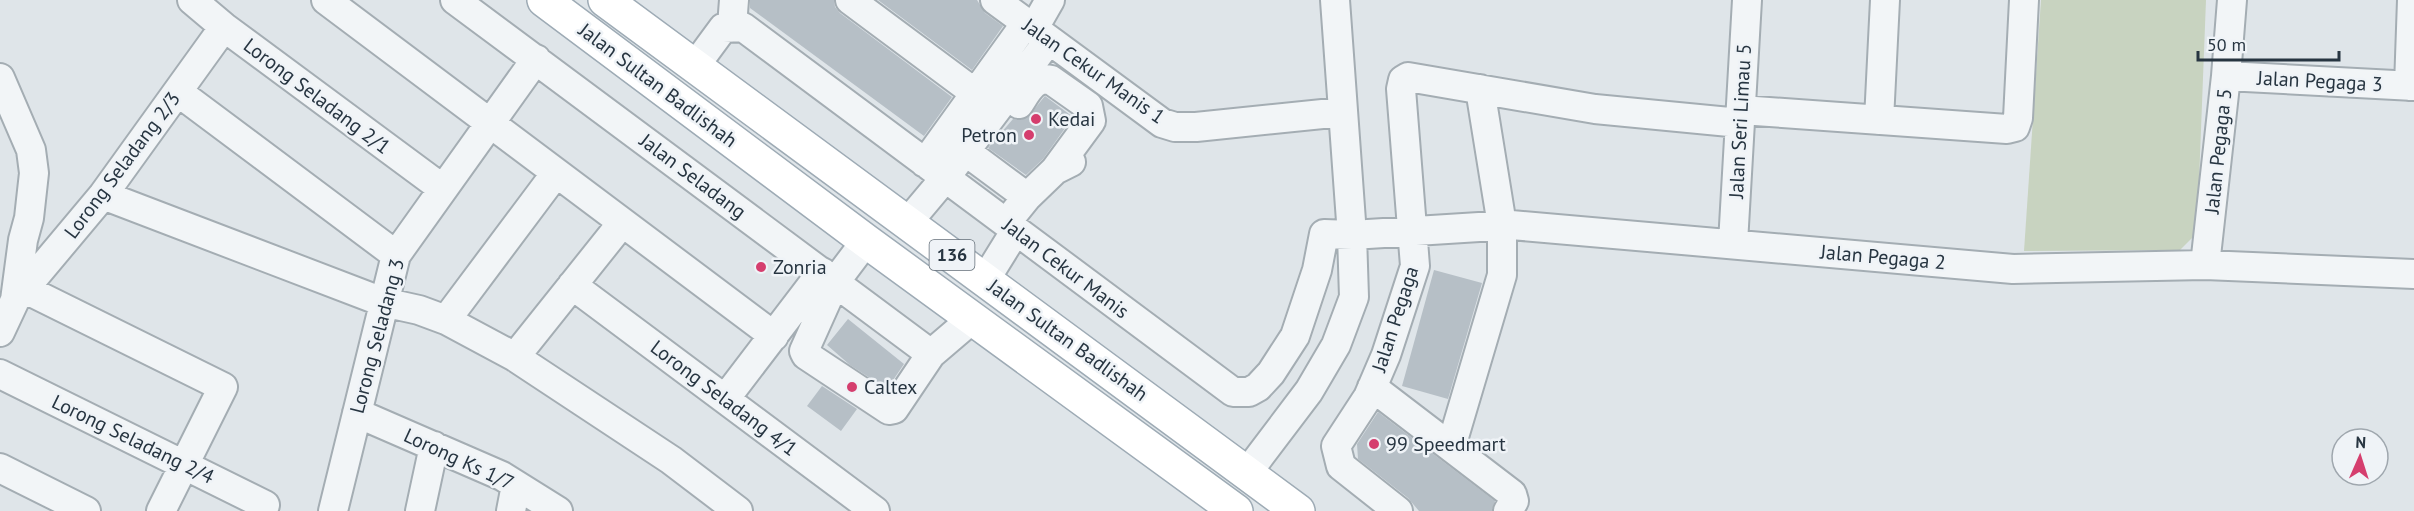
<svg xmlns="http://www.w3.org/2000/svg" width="2414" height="511" viewBox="0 0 2414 511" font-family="'PT Sans',sans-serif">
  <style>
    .green { fill: #c8d3c0 }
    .building { fill: #b6bfc6 }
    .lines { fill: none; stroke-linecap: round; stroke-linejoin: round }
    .minor-casing { stroke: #a4adb3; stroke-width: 32 }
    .major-casing { stroke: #9eabb5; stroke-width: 36 }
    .minor { stroke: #f2f5f7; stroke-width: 28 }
    .major { stroke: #fff; stroke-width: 33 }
    .poi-dot { fill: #d53e6e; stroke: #eff3f7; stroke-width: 2 }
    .labels { text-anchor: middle; stroke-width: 5; stroke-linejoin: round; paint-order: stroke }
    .shield { fill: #eff3f7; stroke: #636e78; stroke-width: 1.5 }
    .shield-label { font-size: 18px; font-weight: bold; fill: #273541 }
    .street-label { font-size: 20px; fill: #273541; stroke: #eff3f7 }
    .poi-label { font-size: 20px; fill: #273541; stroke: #eff3f7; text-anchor: start }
  </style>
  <rect width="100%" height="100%" fill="#dfe5e9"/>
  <path class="green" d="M2041,0h165l-9,233 -17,17 -156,1z"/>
  <path class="building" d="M750,0h84l1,7 5,6 112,84 -28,39 -174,-128z
    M878,0h99l8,13 18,13 -31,44z
    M1045,96l28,21 -30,42 -17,16 -38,-27 25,-29 6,1 8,-2z
    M1434,270l48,13 -34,116 -46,-13z
    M848,319l56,45 -17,25 -37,-24 -23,-20z
    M822,386l35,23 -16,22 -34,-25z
    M1378,412l117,89 -3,10h-73l-11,-13 -50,-39 -1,-15z"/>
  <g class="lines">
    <defs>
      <path id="minor" d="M192,0l32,27 219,162
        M326,0l448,336
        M455,0l476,354
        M850,0l125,93
        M995,0l167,123 13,4h21l146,-15
        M732,26l2,-26
        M1034,28l16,-28
        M695,66l28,-38 20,-1 490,365h16l9,-5 13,-14 24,-37 22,-66 7,-36 28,1 159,-10 502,44 192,-4 209,9
        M2226,76l188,10
        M0,78l31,72 3,23 -5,45 -6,22 -8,60 -15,32
        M2409,86l3,-86
        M178,92l218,163
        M1019,104c8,-12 15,-28 32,-24l37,26 3,15 -36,49
        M1741,110l266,19 8,-2 3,-9 6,-118
        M1879,120l6,-120
        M965,151l62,46
        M925,163l101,-140
        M103,195l280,107 36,8 27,10 69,37 156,103 67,51
        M908,222l37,-44 104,-138
        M1006,223l21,-26 28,-27 16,-8
        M866,241l-31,41 -31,69 2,4 83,55 5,-1 37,-55 41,-35
        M1733,243l14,-243
        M2205,265l21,-189 6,-76
        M985,280l31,-50
        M572,285l303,226
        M25,289l198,98 -62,124
        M15,300l88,-105 121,-168
        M446,320l110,-147
        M515,357l107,-134
        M0,374l265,131
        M1372,387l140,107 2,7 -6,10
        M725,399l97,-127
        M357,413l145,63 56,35
        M1451,447l51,-172v-50l-22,-136
        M0,468l86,43
        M1247,473l62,-82 27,-46 18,-48 -2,-62 -17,-235
        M333,511l63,-256 140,-196
        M420,511l14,-65
        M511,511l5,-26
        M1398,511l-57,-45 -5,-20 32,-49 18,-42 29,-89 -14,-177 2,-9 5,-3 187,32 145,14"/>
      <path id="major" d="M544,0l322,241 370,270
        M605,0l693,511"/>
    </defs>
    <use href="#minor" class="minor-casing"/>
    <use href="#major" class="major-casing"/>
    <use href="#minor" class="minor"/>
    <use href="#major" class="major"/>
  </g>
  <g class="poi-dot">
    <circle cx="1036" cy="119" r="6"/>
    <circle cx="1029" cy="135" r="6"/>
    <circle cx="761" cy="267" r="6"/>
    <circle cx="852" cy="387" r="6"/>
    <circle cx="1374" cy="444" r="6"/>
  </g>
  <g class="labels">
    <rect class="shield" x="929.5" y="240" width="45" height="30" rx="4.5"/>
    <g class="shield-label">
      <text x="952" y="261">136</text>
    </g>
    <g class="street-label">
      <text transform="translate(1094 71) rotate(35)" y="7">Jalan Cekur Manis 1</text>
      <text transform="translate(2320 81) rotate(3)" y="7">Jalan Pegaga 3</text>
      <text transform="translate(658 85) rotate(37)" y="7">Jalan Sultan Badlishah</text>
      <text transform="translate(317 96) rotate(37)" y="7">Lorong Seladang 2/1</text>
      <text transform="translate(1740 121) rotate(-87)" y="7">Jalan Seri Limau 5</text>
      <text transform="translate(2218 151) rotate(-84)" y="7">Jalan Pegaga 5</text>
      <text transform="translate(122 165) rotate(-53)" y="7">Lorong Seladang 2/3</text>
      <text transform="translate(693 176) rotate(37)" y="7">Jalan Seladang</text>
      <text transform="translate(1883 257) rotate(5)" y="7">Jalan Pegaga 2</text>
      <text transform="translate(1066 268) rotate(37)" y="7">Jalan Cekur Manis</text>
      <text transform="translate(1395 319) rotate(-72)" y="7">Jalan Pegaga</text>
      <text transform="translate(377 336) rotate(-75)" y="7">Lorong Seladang 3</text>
      <text transform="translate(1068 340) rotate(36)" y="7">Jalan Sultan Badlishah</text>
      <text transform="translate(724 398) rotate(37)" y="7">Lorong Seladang 4/1</text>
      <text transform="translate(133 439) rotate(26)" y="7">Lorong Seladang 2/4</text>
      <text transform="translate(459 459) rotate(25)" y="7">Lorong Ks 1/7</text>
    </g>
    <g class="poi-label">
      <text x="1048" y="126">Kedai</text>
      <text x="1017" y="142" text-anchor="end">Petron</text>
      <text x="773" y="274">Zonria</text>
      <text x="864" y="394">Caltex</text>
      <text x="1386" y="451">99 Speedmart</text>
    </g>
  </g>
  <g transform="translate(2360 457) rotate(3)"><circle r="28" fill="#eff3f7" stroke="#9fa7ae" stroke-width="1.5"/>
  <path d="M0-4.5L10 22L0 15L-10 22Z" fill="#d53e6e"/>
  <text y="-9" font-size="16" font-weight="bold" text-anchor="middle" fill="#273541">N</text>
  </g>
  <path d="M2198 51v9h141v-9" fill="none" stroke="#273541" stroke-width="3"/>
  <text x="2207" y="51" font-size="18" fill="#273541" stroke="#eff3f7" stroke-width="4.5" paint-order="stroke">50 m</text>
</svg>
